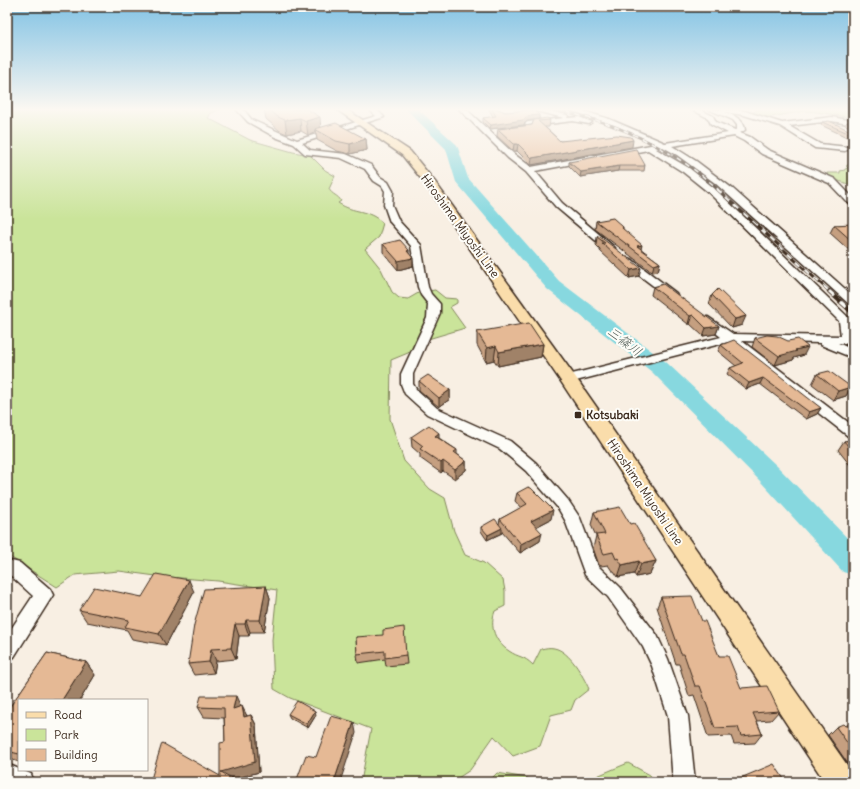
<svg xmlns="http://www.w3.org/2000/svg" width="860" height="789" viewBox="0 0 860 789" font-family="Delius,'Klee One',sans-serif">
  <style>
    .green { fill: #cae49a; stroke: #82875c }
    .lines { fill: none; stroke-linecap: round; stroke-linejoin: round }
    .river { fill: #87d8df; fill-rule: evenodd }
    .minor-casing { stroke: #3b2a1e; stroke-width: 3 }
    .major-casing { stroke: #3b2a1e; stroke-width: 3 }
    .minor { fill: #fdfcf7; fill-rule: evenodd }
    .major { fill: #faddab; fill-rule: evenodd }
    .rail-far2-casing { stroke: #3b2a1e; stroke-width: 2.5 }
    .rail-far1-casing { stroke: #3b2a1e; stroke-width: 3 }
    .rail-casing { stroke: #3b2a1e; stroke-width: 4.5 }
    .rail-far2 { stroke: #fdfcf7; stroke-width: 1.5; stroke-dasharray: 5; stroke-linecap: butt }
    .rail-far1 { stroke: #fdfcf7; stroke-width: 2; stroke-dasharray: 6; stroke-linecap: butt }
    .rail { stroke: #fdfcf7; stroke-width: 3; stroke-dasharray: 8; stroke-linecap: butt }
    .wall { fill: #c59f80; stroke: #3b2a1e }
    .shaded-wall { fill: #a08268; stroke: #3b2a1e }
    .building { fill: #e5b995; stroke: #3b2a1e }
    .poi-dot { fill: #3b2a1e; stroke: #fdfcf7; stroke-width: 1.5 }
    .labels { text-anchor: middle; stroke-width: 4; stroke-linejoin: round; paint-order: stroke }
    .street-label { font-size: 12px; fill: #3b2a1e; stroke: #fdfcf7 }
    .poi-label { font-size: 12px; font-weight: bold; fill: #3b2a1e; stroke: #fdfcf7; text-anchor: start }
    .water-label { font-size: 13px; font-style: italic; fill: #525e58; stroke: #fdfcf7 }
  </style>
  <rect width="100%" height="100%" fill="#f8efe3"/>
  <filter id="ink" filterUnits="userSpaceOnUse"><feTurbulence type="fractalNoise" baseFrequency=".025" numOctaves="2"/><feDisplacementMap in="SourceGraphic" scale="8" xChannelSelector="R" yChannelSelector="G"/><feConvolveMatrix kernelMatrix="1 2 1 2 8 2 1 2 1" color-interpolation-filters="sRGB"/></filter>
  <g filter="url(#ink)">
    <path class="green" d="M7,109h214l-10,4 -3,5 42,22 43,12 17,3 15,15 10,6 -6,13c3,6 9,6 12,12l-3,2c17,11 28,5 45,20l-4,14 -14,12 16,20 11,23 7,6 9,1 12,-7 15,-2 10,8 12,1v4l-7,4 15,21 -47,14 -10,11 -17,7 -1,59 14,42 26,28 15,9 9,33 11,24 19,8 19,17 2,11v15l-10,5c-6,16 0,31 14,40 10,7 14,4 24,14l8,-16c4,-1 9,-2 13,-1 16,3 29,28 35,41l-14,11 -4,10 -20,5 -11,31 -27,10 -19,-20 -24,34 -18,12h-91l10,-53 -81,-31 -16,-9 -2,-49 5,-50 -59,-9 -62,-5 -37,-5 -44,4 -18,12 -50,-32z
      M759,109h94v9l-36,-6 -12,-1 -40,7 -13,-5z
      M853,162v25c-8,-6 -17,-5 -25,-11l-1,-3h13v-2l5,-1v-1l3,-1 -2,-2z
      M628,763l22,12 4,7h-62l5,-6z
      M497,773l30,5 7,4h-46z"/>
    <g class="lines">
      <path class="river" d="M406,109h12l39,36 11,33 91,103 107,81 113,106 74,76v31l-10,-3 -82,-90 -109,-110 -105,-83 -91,-107 -10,-33z"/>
      <defs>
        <path id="minor" d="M236,109h7l9,11 29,13 16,7 79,-24 -7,-7h7l8,8 -82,26 8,7 36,4 25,11 9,12 8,5 5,9 -1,14 7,16 22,24 7,42 3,7 9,10v9l-27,61v10l3,5 21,19 73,33 26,22 32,37 12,18 18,48 22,21 37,48 11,24 20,57 7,66h-22l-5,-66 -16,-50 -9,-19 -35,-50 -23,-22 -20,-55 -7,-12 -32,-37 -26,-22 -73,-35 -22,-20 -4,-10v-10l26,-56 1,-14 -7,-9 -3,-8 -7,-41 -21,-24 -6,-17 1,-14 -3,-5 -8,-5 -9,-12 -24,-11 -36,-4 -11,-10 -19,-7 -27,-15z
          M459,109h7l48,45 17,13 125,-23 -39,-18 -50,-17h10l32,10 56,24 63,-10 -17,-9 -3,-6 -17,-9h8l14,7 3,6 19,8 2,-1v-4l-4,-5 -25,-11 12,1v-1l25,2 37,12 50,-6 21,4v4l-21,-4 -43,5 31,18 28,3 1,2 -4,2 -30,-3 -35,-22 -36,-11 -19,-3c9,4 19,7 20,18l-5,3 10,4 18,13 67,29 18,19v7l-6,-3 -18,-19 -67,-29 -18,-13 -10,-5 -62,10 24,15 37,28 120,107v9l-4,-1 -134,-121 -38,-28 -14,-8 -7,2 33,19 25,20 137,132 2,24 -15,-1 15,7v8l-32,-13 -1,-2 -78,-2 111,85v12l-5,-2 -120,-94 -160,41 -4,-1 -2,-3 2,-3 157,-39 -21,-16 -2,-2 2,-2h8l25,17 108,2 -2,-15 -131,-129 -25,-20 -35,-22 -113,21 27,32 51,43 2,2 -2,2h-6l-51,-43 -30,-35 -18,-14z
          M531,109h11l25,6 1,1 -1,2 12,-1 13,5 -3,2 -16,-3 -41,5 -1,4h-3l-17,1v-4l14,-1 1,-3 2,-1 36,-4 -32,-8z
          M627,258l4,1 45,34 1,2 -1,2h-8l-45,-34 -1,-2z
          M7,560l13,3 30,26 3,6 -39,62 -7,3v-25l26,-39 -23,-21 -3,-1z
          M7,764l24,10 3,8h-27z"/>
        <path id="major" d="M336,109h10l64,42 25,31 139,193 278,397 1,10h-28l-263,-399 -135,-197 -25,-31z"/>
      </defs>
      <use href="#minor" class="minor-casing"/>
      <use href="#major" class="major-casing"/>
      <use href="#minor" class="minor"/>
      <use href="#major" class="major"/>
      <defs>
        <path id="rail-far2" d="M557,109c19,6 38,10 56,17 39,15 75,36 106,64"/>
        <path id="rail-far1" d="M717,189l113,103"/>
        <path id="rail" d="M829,291l24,22"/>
      </defs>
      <use href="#rail-far2" class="rail-far2-casing"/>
      <use href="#rail-far1" class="rail-far1-casing"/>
      <use href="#rail" class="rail-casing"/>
      <use href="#rail-far2" class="rail-far2"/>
      <use href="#rail-far1" class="rail-far1"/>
      <use href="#rail" class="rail"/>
    </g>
    <path class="wall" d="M264,109h43l14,19 45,11 1,11 -17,4 -13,-3 -20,-11 -1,-7 -8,2 -7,-4 -14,3 -7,-3 -14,-12z
      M489,109h9l7,3 34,3v4l11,1 -1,7h-4l15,14 72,6 -101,18 -14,-14h-4l-16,-15 1,-7 34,-4 2,-5 -7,1 -4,4 -33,4 -7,-7v-4l10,-1z
      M822,122l31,10v8l-32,-15z
      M847,122h6v6l-8,-3z
      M569,162l76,3 -1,6h-26l-38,6 -11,-11z
      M596,221l27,6v2l18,20 19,14 -2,8 -6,1 -57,-43z
      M834,225h19v26h-3l-20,-18z
      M599,236l40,40 -10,2 -29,-27v-2l-4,-4 1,-8z
      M383,244l26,9 4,13 -15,4 -15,-18z
      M653,287l66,39 -3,8 -13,2 -13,-12h-2l-37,-29z
      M712,295l30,30 -10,3 -23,-24z
      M477,332l66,12 -2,13 -43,9 -4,-6 -8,2 -9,-17z
      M755,338l49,17 -10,3 -1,2 -18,5 -23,-18z
      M721,345l100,63 -4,6 -11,5 -46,-35 -14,5 -19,-15 3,-6 6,-2 -18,-15z
      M817,374l34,13 -5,9 -13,4 -21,-16z
      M419,381l31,9v9l-11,8 -20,-17z
      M411,437l28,1 18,12v4l9,7v9l-11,9 -12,-8 -2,2 -21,-15v-4l-8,-7z
      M853,440v29l-15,-19 6,-9z
      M517,493l34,26 -15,8 4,14 -20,12 -18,-21v1l-15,7 -6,-9v-4l18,-3 1,-5 21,-11 -6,-7z
      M594,512l36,12 26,37 -6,13 -14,3 -2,-3 -16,3 -4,-6h-2l-4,-6 -7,1 -2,-1 -6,-17 3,-12 -5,-11z
      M266,586l4,12 -6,34h-14l-1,4h-10l-3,23 -20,2 -2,12 -20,2 -6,-11z
      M194,592l-28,53 -34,-6 -5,-9 -40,-8 -8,-12 63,-13z
      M661,597l41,24 17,35 22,32 38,23 -8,9 -14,1 5,13 -7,9 -21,1 -3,-8 -23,1 -14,-42 -5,1 -10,-32h-3l-19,-57z
      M356,637l50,18 1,9 -21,2 -1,-7 -27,4 -1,-9z
      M47,653l39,9 9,13 -15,25h-61v62l-12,-4v-47z
      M241,706l6,10 4,-1 5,10 3,47 -25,7 5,3h-86l-2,-3 69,-3 5,-34 -1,-24 -20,-1 -6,-10z
      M288,714l28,1 -8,13 -18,-10z
      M845,726l8,1v44l-25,-36 8,-8z"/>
    <path class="shaded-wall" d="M539,115v4l-12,2 -4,4 -33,4 1,-4 37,-9z
      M320,117l1,14 -6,-2 1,4 -8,2 -2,-14z
      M300,118l1,13 -14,3 -2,-14z
      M366,139l1,11 -17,4v-10z
      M633,140l-1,7 -101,18 1,-7z
      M514,144h4l-1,7h-4z
      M619,166l-1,5 -38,6 1,-5z
      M642,245l-2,8 -3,-7z
      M409,250v9l4,-1v8l-15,4v-9l9,-10z
      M660,263l-2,8 -6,1 2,-7z
      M641,268l-2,8 -10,2 2,-8z
      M693,315l-3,9h-2l2,-8z
      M746,316l-4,9 -10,3 3,-9z
      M719,326l-3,8 -13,2 3,-8z
      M543,344l-2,13 -43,9 1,-14z
      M496,346l-2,14 -8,2 1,-14z
      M808,347l-4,8 -10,3 -1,2 -18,5 4,-9 16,-6z
      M763,378l-3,6 -14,5 3,-6z
      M851,387l-5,9 -13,4 5,-9z
      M450,390v9l-11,8v-9z
      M821,408l-4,6 -11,5 3,-7z
      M439,433v9l-4,-6z
      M443,461v10l-2,2v-10z
      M466,461v9l-11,9v-9z
      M553,510l-2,9 -21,11 1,-9z
      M502,528v5l-15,7 1,-5z
      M542,533l-2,8 -20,12 1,-9z
      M639,561l-5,13 -16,3 4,-12z
      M656,561l-6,13 -14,3 5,-13z
      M189,580l5,12 -28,53 -7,-11z
      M266,586l4,12 -6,34 -4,-12z
      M246,620l4,12 -1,4 -4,-12z
      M235,624l4,12 -3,23 -5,-11z
      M211,649l5,12 -2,12 -5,-11z
      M86,662l9,13 -15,25h-18z
      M236,696l5,11 -8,2z
      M242,706l5,10 -3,1z
      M315,711l1,4 -8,13 -1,-4z
      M251,715l5,10 3,47 -32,9 -6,-9z
      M354,722l2,11 -16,49h-6z"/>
    <path class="building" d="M268,109h39l13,8 -14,4 -6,-3 -15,2 -7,-3z
      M492,109h6l7,3 24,-2 6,1 4,4 -11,1 -5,4 -32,5 -8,-7 13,-2z
      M547,118l3,2 -12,1 22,20 57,-6 14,2 2,3 -101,18 -14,-14h-4l-16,-15 34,-4 2,-5z
      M829,121l24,11v3l-31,-13z
      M847,122h6v2z
      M336,123l30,16 -16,5 -14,-3 -21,-12z
      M636,149l9,16h-1l1,1h-26l-38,6 -12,-10z
      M613,218l10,9 -1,1 20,17 -5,1 23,17 -6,2 -58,-44z
      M852,224l1,1v17l-19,-17z
      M599,236l42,32 -10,2 -29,-27h3l-8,-6z
      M400,240l9,10 -2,1 6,7 -15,3 -15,-17z
      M663,284l56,42 -13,2 -13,-13 -3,1 -37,-29z
      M718,289l28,27 -11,3 -23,-24z
      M529,323l14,21 -44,8 -3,-6 -9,2 -10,-16z
      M767,335l10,1 11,5 10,-2 10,8 -13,3 2,1 -18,5 -24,-18z
      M734,340l87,68 -12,4 -46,-34 -14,5 -19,-15 13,-5 -22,-18z
      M829,371l22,16 -13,4 -21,-17z
      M428,375l22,15 -11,8 -20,-17z
      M429,425l10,8 -4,3 22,14 -3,2 12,9 -11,9 -12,-9 -2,2 -21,-14 3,-3 -12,-9z
      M853,440v12l-9,-11z
      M528,487l3,1 22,22 -22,11 11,12 -21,11 -21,-25 27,-15 -10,-11z
      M620,507l10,17 4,-1 22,38 -15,3 -2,-3 -17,4 -4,-7 -2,1 -3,-7 -9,2 -1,-2 -7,-17 9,-1 -11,-22z
      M495,519l7,9 -14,7 -7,-8z
      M156,574l33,6 -30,54 -34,-7 4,-7 -50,-10 15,-23 48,10z
      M266,586l-6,34h-14l-1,4h-10l-4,24 -20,1 -2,13 -21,2 6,-39 10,-36z
      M692,596l10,25h3l14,35h9l13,32 26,-2 12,25 -26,2 9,21 -21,2 -3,-9 -23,1 -15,-42h-5l-11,-32h-3l-20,-57z
      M404,627l2,28 -21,3v-7l-28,3 -1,-17 27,-2v-5z
      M47,653l39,9 -24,38h-43v54l-12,-3v-40z
      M201,696h35l-3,13 9,-3 2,11 7,-2 4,47 -34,10 18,10h-84l-4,-3 11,-36 58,33v-33l5,-1 -1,-34 -26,-1z
      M297,701l18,10 -8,13 -19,-10z
      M331,716l23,6 -20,60h-38l10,-27 10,2z
      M843,724l2,2 5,-2 3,3v24l-17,-24z
      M774,764l12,18h-55z"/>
  </g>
  <linearGradient id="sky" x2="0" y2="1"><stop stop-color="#81c2e4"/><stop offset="0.5" stop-color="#fcf8f2"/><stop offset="1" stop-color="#fcf8f2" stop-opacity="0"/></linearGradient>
  <rect width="860" height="219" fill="url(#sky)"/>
  <rect class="poi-dot" x="574" y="411" width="8" height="8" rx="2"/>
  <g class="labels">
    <g class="street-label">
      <text transform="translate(460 226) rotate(54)" y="4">Hiroshima Miyoshi Line</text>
      <text transform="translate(645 492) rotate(56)" y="4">Hiroshima Miyoshi Line</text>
    </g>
    <g class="poi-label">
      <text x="586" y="419">Kotsubaki</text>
    </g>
    <g class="water-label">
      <text transform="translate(625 341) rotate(37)" y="5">三篠川</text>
    </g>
  </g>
  <rect width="860" height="789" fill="none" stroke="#fdfcf7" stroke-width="24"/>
  <rect x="12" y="12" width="836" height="765" fill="none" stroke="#3b2a1e" stroke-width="1.5" filter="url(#ink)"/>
  <rect x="18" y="699" width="130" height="72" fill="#fdfcf7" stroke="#afa8a0"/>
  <rect x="26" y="712" width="20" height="6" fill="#faddab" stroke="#afa8a0"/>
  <text x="54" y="719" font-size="12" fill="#3b2a1e">Road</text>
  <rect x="26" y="729" width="20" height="12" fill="#cae49a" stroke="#afa8a0"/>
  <text x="54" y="739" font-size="12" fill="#3b2a1e">Park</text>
  <rect x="26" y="749" width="20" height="12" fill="#e5b995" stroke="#afa8a0"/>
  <text x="54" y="759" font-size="12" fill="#3b2a1e">Building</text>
</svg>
